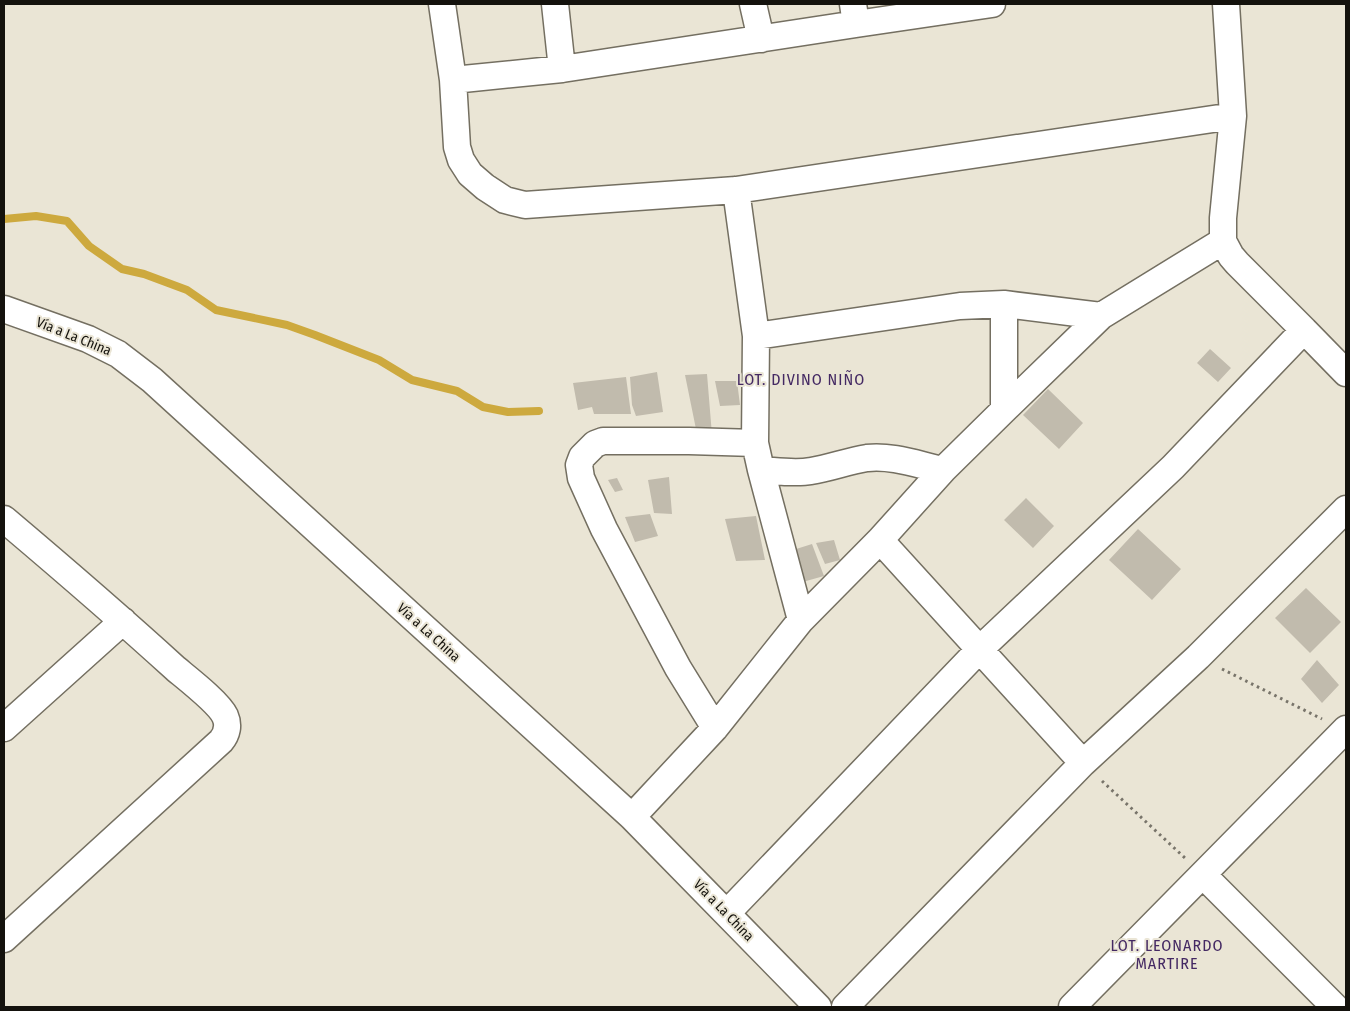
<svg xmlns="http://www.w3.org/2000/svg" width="1350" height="1011" viewBox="0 0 1350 1011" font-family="'Fira Sans Condensed',sans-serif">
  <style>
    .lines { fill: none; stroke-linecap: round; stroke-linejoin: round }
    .stream { stroke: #cda93e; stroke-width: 8 }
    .building { fill: #c1bbad }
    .minor-casing { stroke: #746f61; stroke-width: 29 }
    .path { stroke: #78746a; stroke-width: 3; stroke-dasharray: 2.5 4; stroke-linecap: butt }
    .minor { stroke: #fff; stroke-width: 26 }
    .labels { text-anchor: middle; stroke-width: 4; stroke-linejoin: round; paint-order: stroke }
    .street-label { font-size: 14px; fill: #14120d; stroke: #eae5d5 }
    .quarter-label { font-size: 16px; letter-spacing: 1px; fill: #442963; stroke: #eae5d5 }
  </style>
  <rect width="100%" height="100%" fill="#eae5d5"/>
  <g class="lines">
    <path class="stream" d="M4,219l32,-3 31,5 22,25 33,23 22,5 43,16 29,20 71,15 28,10 64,25 33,20 45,11 26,16 25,5 31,-1"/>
  </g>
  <path class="building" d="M1210,349l21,19 -13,14 -21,-19z
    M657,372l6,40 -27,4 -4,-11 -2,-28z
    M707,374l5,61 -15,-1 -12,-59z
    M626,377l5,37h-37l-2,-7 -14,3 -5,-27z
    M715,381h22l3,24 -20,1z
    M1048,389l35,34 -24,26 -36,-34z
    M669,477l3,37 -18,-1 -6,-33z
    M617,478l6,12 -8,2 -7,-12z
    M1026,498l28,28 -21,22 -29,-28z
    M650,514l8,22 -23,6 -10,-25z
    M756,516l9,44 -29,1 -11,-42z
    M1138,529l43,40 -29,31 -43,-40z
    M834,540l6,20 -15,4 -9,-21z
    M812,544l12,32 -25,7 -6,-33z
    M1306,588l35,34 -31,31 -35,-35z
    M1317,660l22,25 -17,18 -21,-24z"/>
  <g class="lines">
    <defs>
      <path id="minor" d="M442,4l11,76 4,67 4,13 9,14 15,13 20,13 20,5 211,-15 497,-74
        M555,4l7,65
        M753,4l8,35
        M853,4l3,20 136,-20
        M453,80l109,-11 294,-45
        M736,190l20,146 -1,107 6,27 40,150
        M1223,241l8,15 6,7 67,67
        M1004,304v106
        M4,309l84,30 30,15 34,26 480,437 186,190
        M756,336l204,-30 44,-2 97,12
        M761,470c16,1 34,4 50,1 19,-3 37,-10 56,-13 25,-3 52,7 76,12
        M4,519c58,49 116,99 172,150 12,10 43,34 49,47 4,9 2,18 -4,25l-217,198
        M880,540l203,223
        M4,728l119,-107
        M715,728l-37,-60 -74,-139 -23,-51 -2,-13 3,-8 13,-13 8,-3h86l66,2
        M632,817l83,-89 86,-108 79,-80 63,-70 61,-60 97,-94 122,-75v-23l10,-102 -7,-112
        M1203,875l132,132
        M727,913l252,-263 194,-183 131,-137 42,43
        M845,1007l238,-244 115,-106 148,-148
        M1072,1007l274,-278"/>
    </defs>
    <use href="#minor" class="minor-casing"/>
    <path class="path" d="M1222,669l100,50
      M1102,781l83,77"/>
    <use href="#minor" class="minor"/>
  </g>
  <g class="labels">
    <g class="street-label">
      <text transform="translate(74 336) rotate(22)" y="5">Vía a La China</text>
      <text transform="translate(429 632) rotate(42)" y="5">Vía a La China</text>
      <text transform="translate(724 910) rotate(46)" y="5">Vía a La China</text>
    </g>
    <g class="quarter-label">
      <text x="801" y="385">LOT. DIVINO NIÑO</text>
      <text x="1167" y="951">LOT. LEONARDO<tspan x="1167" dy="18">MARTIRE</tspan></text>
    </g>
  </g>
  <rect width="1350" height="1011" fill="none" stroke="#14120d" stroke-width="10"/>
</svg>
